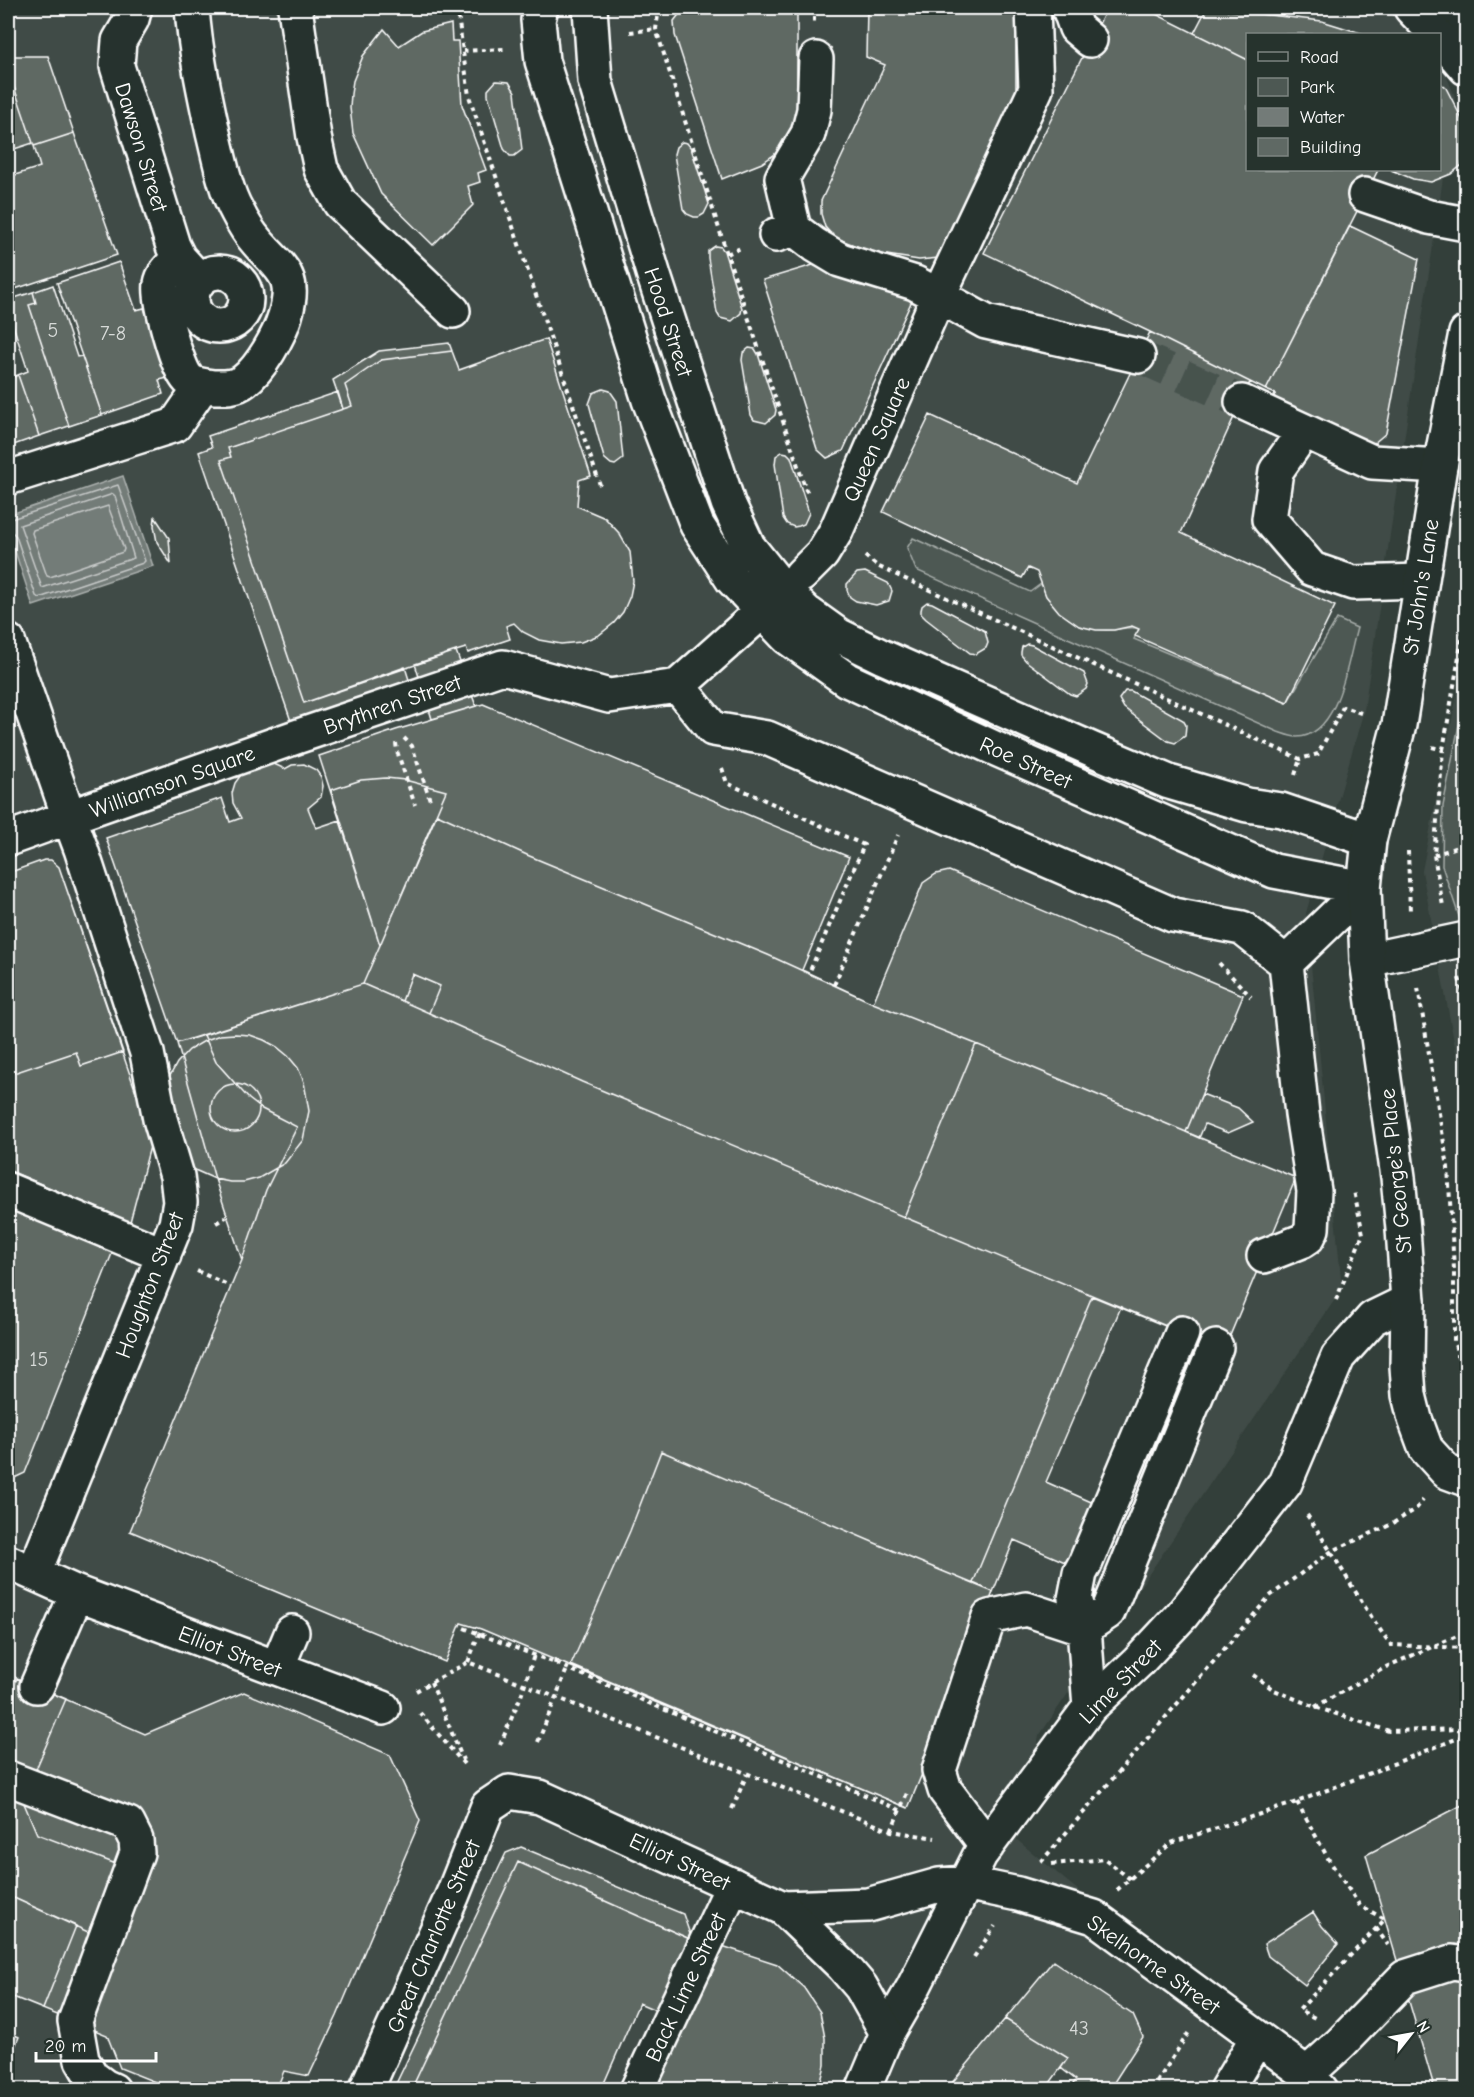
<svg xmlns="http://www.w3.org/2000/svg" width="1474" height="2097" viewBox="0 0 1474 2097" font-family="'Comic Neue',sans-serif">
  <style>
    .built { fill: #404c47 }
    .green { fill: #4d5853; stroke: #a6aca9; stroke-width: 1.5 }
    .water { fill: #737b78; stroke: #abb0ae; stroke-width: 1.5 }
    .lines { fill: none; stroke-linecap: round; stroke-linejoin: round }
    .shore { stroke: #c7cac9; stroke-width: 1.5 }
    .building { fill: #5f6964; stroke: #fff; stroke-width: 1.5 }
    .minor-tunnel { stroke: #47524e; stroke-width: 33; stroke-dasharray: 33 16; stroke-linecap: butt }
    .minor-casing { stroke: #fff; stroke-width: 38 }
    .major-casing { stroke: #fff; stroke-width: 38 }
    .path { stroke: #fff; stroke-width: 4; stroke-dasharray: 4.5 4.5; stroke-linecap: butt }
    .minor { stroke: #26332d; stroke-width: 33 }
    .major { stroke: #26332d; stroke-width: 33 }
    .path-bridge { stroke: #fff; stroke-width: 4; stroke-dasharray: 4.5 4.5; stroke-linecap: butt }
    .labels { text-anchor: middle; stroke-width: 4.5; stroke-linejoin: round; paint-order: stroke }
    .number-label { font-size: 20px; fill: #d7dad8 }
    .street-label { font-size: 22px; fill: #fff; stroke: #26332d }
  </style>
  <rect width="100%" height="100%" fill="#333f3a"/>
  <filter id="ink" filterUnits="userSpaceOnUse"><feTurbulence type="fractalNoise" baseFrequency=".0167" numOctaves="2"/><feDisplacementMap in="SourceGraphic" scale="12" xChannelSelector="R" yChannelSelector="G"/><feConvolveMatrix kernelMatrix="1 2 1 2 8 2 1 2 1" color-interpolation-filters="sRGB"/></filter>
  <g filter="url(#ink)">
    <path class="built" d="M8,8h1409l12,26h-181v136h192v-110l15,37 -91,613 -58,203 36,376 -303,447 -22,104 240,198 -31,51 -1218,1z
      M1466,649v456l-44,-234z"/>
    <path class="green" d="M913,538l117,54 11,-8c12,29 38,48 70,46 11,0 18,-5 28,-1l-5,10 153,64 50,-84 20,9c-9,32 -18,108 -60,109 -6,0 -13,-3 -19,-5l-362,-162 -9,-22z
      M1466,689v238l-3,1 -21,-62 1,-60z"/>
    <path class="water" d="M123,476l30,90 -120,40 -25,-76v-15z"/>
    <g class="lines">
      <path class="shore" d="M113,494l2,2 19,62 -92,30 -22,-63z
        M108,506l16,43 -1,3 -73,25 -3,-1 -15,-43 1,-3z
        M8,520l110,-35 27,76 -2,2 -104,35 -3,-2 -20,-60 -4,-4h-4"/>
    </g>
    <path class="building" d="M684,8h113v117l-19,27 -16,11 -40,16 -47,-144 -1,-14z
      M867,8h149v82l-77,168 -20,2 -45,-7 -40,-16 -9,-10 -4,-13v-13l64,-136 -19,-8z
      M1107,8h37l104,52v110h130l-112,220 -116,-58 -166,-79z
      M1207,8l115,13 42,13h-116v26l-54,-27z
      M451,24l1,17h6l4,64 24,65 -8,3 2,9 -12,4 5,19 -40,40 -52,-51 -28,-61 -3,-25 1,-14 2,-13 10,-25 21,-27 15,17 23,-15z
      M8,56h40l26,77 -40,13 -26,-77z
      M8,69l25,74 -25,8z
      M496,81l13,1 6,10 7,58 -8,6h-4l-6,-7 -16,-54v-5z
      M1440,83l6,5 18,35 1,24 -3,18 -11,9 -20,8 -18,-3 -22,-9h49z
      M74,133l43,122 -108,36 -1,-6v-113l1,5 31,-10 -6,-21z
      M682,142l5,1 4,5 18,56 -5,10 -5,3h-5l-7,-3 -4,-5 -9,-55 2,-7z
      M1350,226l69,33 -33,174 -13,11 -101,-44 4,-6 -10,-4z
      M715,246l6,1 3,4 18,57 -1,5 -9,8 -12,-3 -3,-5 -9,-55v-7z
      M119,262l17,48 8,-2 24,70 -9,2 4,14 -61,21 -45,-132z
      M813,265l44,20 57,11 -71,155 -16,7 -10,-9 -54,-169z
      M53,285l24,72 5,-1 20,59 -33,11 -40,-121 7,-2 -3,-11z
      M33,292l3,11 -7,2 40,121 -30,10 -21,-61 10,-4 -20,-61v-10z
      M1150,332l100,50 -69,151 154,73 -48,97 -152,-67 4,-7 -7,-3 -18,4h-18l-17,-4 -20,-14 -13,-16 -9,-24 -9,-4 -6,10 -139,-66 47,-97 147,68z
      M546,339l45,137 -12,4 -2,26 28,12 14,15 11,19 3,29 -3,15 -7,16 -9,11 -15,12 -18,7 -20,2 -22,-4 -16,-8 -9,-9 -8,3 4,13 -42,14 -2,-5 -10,3 -152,52 -83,-243 10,-3 -3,-9 124,-42 -7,-21 36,-25 71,-9 7,19z
      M449,343l3,8 -71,9 -36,25 7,21 -9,3 -10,-29 46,-29z
      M749,348l6,1 3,5 18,56 -1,5 -9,8 -12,-3 -3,-5 -9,-55 1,-7z
      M8,362l5,15 5,-2 21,61 -31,11z
      M603,389l7,2 7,10 6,58 -8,6 -4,-1 -7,-6 -15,-54 4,-11z
      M338,392l5,17 -115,39 3,9 -10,3 83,243 101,-36 5,16 -118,41 -93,-272 13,-5 -4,-11z
      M782,452l5,1 4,4 18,56 -5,11 -5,2 -5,1 -7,-3 -4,-6 -8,-54 1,-8z
      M155,517l14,21 2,26 -14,-22 -3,-16z
      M865,572l23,11 4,8 -3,10 -13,4 -20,-4 -6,-4 -3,-7v-6l10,-11z
      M927,602l5,1 53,28 3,12 -2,5 -10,6 -6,-1 -44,-34 -5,-5v-4l1,-4z
      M1027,644l5,1 52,28 4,11 -2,5 -10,7 -6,-2 -44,-33 -5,-6v-3l1,-5z
      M456,651l20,55 -44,13 -17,-55z
      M1125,691h6l52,29 3,5 -1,11 -10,7 -7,-2 -44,-33 -5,-9z
      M483,704l366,153 -47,113 71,33 103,41 320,134 -72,172 -132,-54 -119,287 20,9 -30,82 -55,134 -427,-179 -20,-6 -16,39 -315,-131 112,-271 24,-70 31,-63 -35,-18 -13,-10 -33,-37 -12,-27 159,-51 17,-39 -61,-189 77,-26z
      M265,763l9,1 11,5 7,-4 12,-1 12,6 5,7 2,9 -2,11 -13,11 8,20 24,-8 40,125 -17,39 -186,59 -71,-205 116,-40 8,24 11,-4 -8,-15 -1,-10 3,-10 8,-11z
      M386,778l19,2 41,11 -66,154 -49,-155 30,-10z
      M437,814l90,41 241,100 105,48 103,41 -72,173 -322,-135 -153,-69 11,-27 -28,-12 -10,27 -39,-17z
      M44,860h7l8,7 64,185 -42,14 -5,-14 -68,23v-202z
      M44,860h7l8,7 93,272 -22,83 -122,-52v-297z
      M949,871l294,124 -57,137 -210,-88 -103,-41 50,-120 13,-9z
      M412,974l28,12 -11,27 -27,-12z
      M235,1034l15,1 14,5 13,7 11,9 10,12 6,14 5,29 -6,29 -18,23 -26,15 -15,4h-14l-15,-3 -18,-8 -8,-5 -25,-79 13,-24 12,-13 17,-10 14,-5z
      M204,1035l12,27 33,37 13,10 35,18 -31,63 -24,70 -27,-81 -38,-136z
      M976,1044l320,134 -72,172 -320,-133z
      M211 1108a24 24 0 1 1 48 0a24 24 0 1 1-48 0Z
      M1202,1094l36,14 15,14 -25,11 -23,-9 -6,14 -13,-6z
      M8,1201l107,45 -90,227 -17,8z
      M1092,1296l29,11 -75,175 52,23 -26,60 -58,-25 -21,52 -20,-9z
      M661,1451l235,101 97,40 -30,82 -55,134 -337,-143 59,-134z
      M8,1671l1,4 8,3 128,56 99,-42 146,63 30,66 -83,195 -28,60 -25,-5 -8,19h-101l-55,-22 -13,-33 -99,-40z
      M17,1678l49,21 -33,77 -25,-11v-65z
      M8,1794l15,7 14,33 79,30 -28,68 -74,-34 -6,4z
      M1466,1803v287h-31l-69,-235z
      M521,1847l162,67 9,26 -174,-78 -107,228h-18l113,-237z
      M518,1862l174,78 -32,72 -21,-9 -38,87h-190z
      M14,1898l62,28 -33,83 -35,-14v-93z
      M1313,1912l9,14 16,18 -33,41 -37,-29 -4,-12z
      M716,1944l61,20 27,24 16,24 5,26v27l-6,25h-166z
      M1053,1961l80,54 10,22 -34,53h-34l-4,-3 5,-7 -15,-12 7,-10 -63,-39z
      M1005,2019l63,39 -23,32h-99z
      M8,2032l11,5 -9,22 -2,-1z"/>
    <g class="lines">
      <path class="minor-tunnel" d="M1138,356l104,46"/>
      <defs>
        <path id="minor" d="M135,8l-3,11 -13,22 -2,25 56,180 6,12 20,22
          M295,8l19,129 7,32 19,34 113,108
          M541,8l-3,12 4,41 107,339 48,125 35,54 55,58 60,43 147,68 280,123 90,17
          M590,8l5,73 59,195 74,227 20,43 36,45 22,21 32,23 45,22 208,92 78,33 78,23 34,5 88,30
          M1069,8l7,20 14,12
          M1412,8l54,15
          M1365,195l64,22 37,7
          M794,229l-12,-51 26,-44 6,-24 2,-51
          M776,235l18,-6 21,16 25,15 75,23 71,39 152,34
          M179,258c-7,8 -16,14 -18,26 -3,15 16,84 27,95 6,6 18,7 26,8 10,0 21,1 30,-6 17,-13 35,-45 41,-65 13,-42 -5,-47 -28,-74 -8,-9 -15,-21 -20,-31 -12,-21 -18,-54 -24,-78 -9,-42 -18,-83 -21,-125
          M192 299a27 27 0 1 1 54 0a27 27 0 1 1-54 0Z
          M1242,402l130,60 68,4
          M1304,431l-28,40 -7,48 43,50 41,14 68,-2
          M8,478l167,-53 27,-39
          M801,575l21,-21 14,-23 103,-236 97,-206 -3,-81
          M8,641l61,176 227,-80 207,-70 106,29 69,-10 72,-64
          M678,686l35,43 54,9 406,177 69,13 44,35
          M8,839l61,-22 12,32 66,204 13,66 17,57 3,26 -4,22 -142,349
          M1367,960l99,-21
          M8,1190l156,65
          M1264,1256l38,-15 6,-4 4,-8 2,-38 -12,-77 -16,-151 78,-75
          M8,1562l69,31 306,115
          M1084,1628l24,-16 108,-265
          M277,1668l15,-36
          M37,1686l40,-93
          M1090,1707l-6,-79 -9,-29 5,-26 5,-9 97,-231
          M8,1778l120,46 8,16 1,13 -62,168 7,39 10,17 12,9 9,4
          M987,1846l-42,-56 -6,-20 50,-153 37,-8 58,19
          M783,1908l85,-3 71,-20 26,-2 53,11 76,23 213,157 14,16
          M887,2033l26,-45 67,-133 110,-148 48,-45 44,-47 103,-132 53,-126 35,-39 35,-17
          M1307,2074l34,-31 64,-66 47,-15 14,2
          M637,2090l96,-205
          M1226,2090l31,-52"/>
        <path id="major" d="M1411,8l25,26
          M1440,38l26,30
          M1466,333l-26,133 -41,259 -30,115 -5,48 3,72 31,217 5,52 5,72 -1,65 2,29 6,24 11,30 21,23 19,7
          M366,2090l87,-196 35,-88 21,-14 31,5 243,111 60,58 18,21 26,46 -24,57"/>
      </defs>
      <use href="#minor" class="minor-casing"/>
      <use href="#major" class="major-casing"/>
      <path class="path" d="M457,8l12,88 132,392
        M659,8l-3,21 71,225 79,236 4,5
        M814,8v14
        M427,14l30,-5
        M630,32l26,-3
        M463,51l41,-2
        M727,254l16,-7
        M865,556l12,10 423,193 18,-5 25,-47 21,7
        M404,738l8,8 18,54
        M396,743l1,8 18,54
        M1432,747l11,3 -9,105 9,51
        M1443,750l23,-135
        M722,768l5,15 137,62 -55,128
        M1295,775l5,-16
        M1408,851l2,61
        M1434,855l32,-11
        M1219,963l32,34
        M1459,978l7,25
        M834,985l64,-150
        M1418,988l30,179 6,102v72l12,42
        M216,1223l10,-6
        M197,1271l33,15
        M1336,1300l27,-66 -9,-43
        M1307,1515c29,42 53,88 84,130l75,3
        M468,1662l13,-33
        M555,1664l1,-5
        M1253,1675l21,15 41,17 74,24 77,-2
        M431,1682l32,78
        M416,1691l52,-29 423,169 44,7
        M1315,1707l73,-41 78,-34
        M420,1713l44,51
        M538,1742l29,-73
        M500,1745l21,-49 13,-41
        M1297,1802l32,58 31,46 25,13 -86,91 16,8
        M732,1809l15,-35
        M891,1831l16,-38
        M1041,1862l229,-266 62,-45 58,-26 26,-16 7,-9
        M1052,1864l53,-5 25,20
        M1117,1890l54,-47 126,-41 169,-67
        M1376,1928l12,17
        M974,1957l21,-31
        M1152,2090l37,-58"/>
      <use href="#minor" class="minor"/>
      <use href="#major" class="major"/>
      <path class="path-bridge" d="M464,1628l96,37 340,145"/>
    </g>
  </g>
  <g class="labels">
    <g class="number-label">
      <text x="53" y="337">5</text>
      <text x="113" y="340">7-8</text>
      <text x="39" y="1366">15</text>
      <text x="1079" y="2035">43</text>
    </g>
    <g class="street-label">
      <text transform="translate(142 147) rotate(73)" y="8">Dawson Street</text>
      <text transform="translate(669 322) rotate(72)" y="8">Hood Street</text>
      <text transform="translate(876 439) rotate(-66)" y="8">Queen Square</text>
      <text transform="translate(1420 587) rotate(-81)" y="8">St John's Lane</text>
      <text transform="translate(392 704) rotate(-19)" y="8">Brythren Street</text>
      <text transform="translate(1026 762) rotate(24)" y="8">Roe Street</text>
      <text transform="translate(172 781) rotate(-20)" y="8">Williamson Square</text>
      <text transform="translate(1395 1171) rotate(-96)" y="8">St George's Place</text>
      <text transform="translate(149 1285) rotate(-69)" y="8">Houghton Street</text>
      <text transform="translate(230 1651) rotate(21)" y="8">Elliot Street</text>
      <text transform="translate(1120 1681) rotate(-46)" y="8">Lime Street</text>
      <text transform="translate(680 1861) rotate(25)" y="8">Elliot Street</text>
      <text transform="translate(433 1936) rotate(-67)" y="8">Great Charlotte Street</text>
      <text transform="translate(1154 1964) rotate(35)" y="8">Skelhorne Street</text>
      <text transform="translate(685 1987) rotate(-65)" y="8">Back Lime Street</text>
    </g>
  </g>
  <rect width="1474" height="2097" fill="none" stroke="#26332d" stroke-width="30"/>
  <rect x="15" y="15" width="1444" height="2067" fill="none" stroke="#fff" stroke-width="2" filter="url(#ink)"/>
  <rect x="1246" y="33" width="195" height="138" fill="#26332d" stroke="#7d8581" stroke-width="1.5"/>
  <rect x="1258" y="52" width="30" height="9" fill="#26332d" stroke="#7d8581" stroke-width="1.5"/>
  <text x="1300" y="63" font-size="18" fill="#ffffff">Road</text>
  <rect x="1258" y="78" width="30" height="18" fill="#4d5853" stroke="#7d8581" stroke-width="1.5"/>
  <text x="1300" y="93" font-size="18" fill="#ffffff">Park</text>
  <rect x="1258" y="108" width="30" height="18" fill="#737b78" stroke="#7d8581" stroke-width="1.5"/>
  <text x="1300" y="123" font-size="18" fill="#ffffff">Water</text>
  <rect x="1258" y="138" width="30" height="18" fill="#5f6964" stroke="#7d8581" stroke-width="1.5"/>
  <text x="1300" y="153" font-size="18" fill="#ffffff">Building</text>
  <g transform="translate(1411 2034) rotate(59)" stroke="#26332d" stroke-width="4.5" paint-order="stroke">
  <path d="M0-4.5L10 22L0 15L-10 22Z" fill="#ffffff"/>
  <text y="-9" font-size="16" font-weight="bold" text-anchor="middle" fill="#ffffff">N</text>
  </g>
  <path d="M36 2052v9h120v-9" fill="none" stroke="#ffffff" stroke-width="3"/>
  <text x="45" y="2052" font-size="18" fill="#ffffff" stroke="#26332d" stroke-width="4.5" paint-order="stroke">20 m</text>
</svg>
